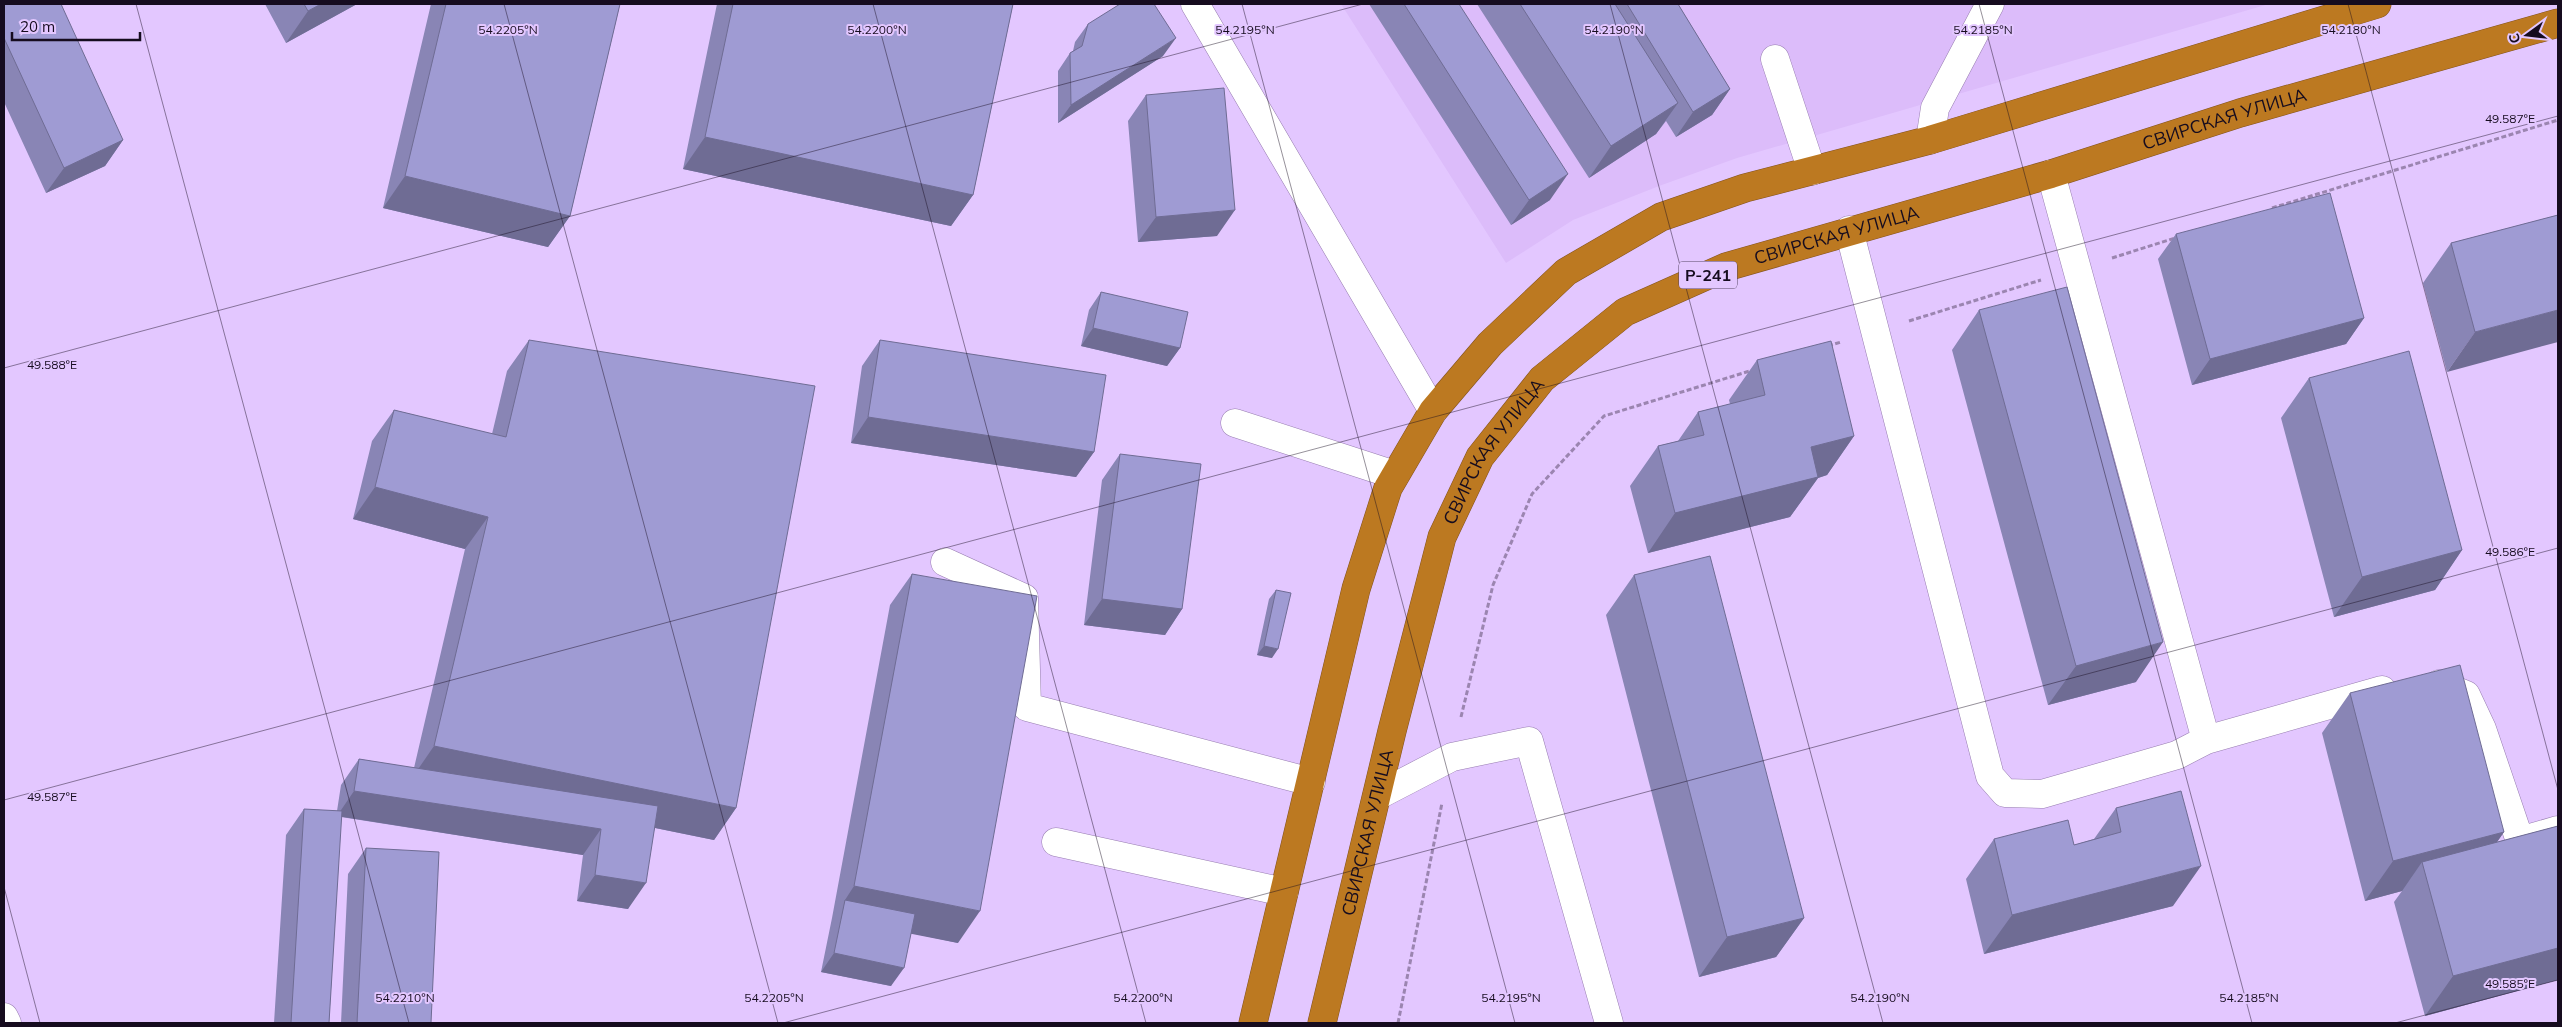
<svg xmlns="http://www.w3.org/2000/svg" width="2562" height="1027" viewBox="0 0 2562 1027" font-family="Mulish,sans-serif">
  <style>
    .built { fill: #dcbcfa }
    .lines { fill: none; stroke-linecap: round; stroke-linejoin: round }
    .minor-casing { stroke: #977db0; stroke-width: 29 }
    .highway-casing { stroke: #825320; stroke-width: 29 }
    .path { stroke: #9b85b0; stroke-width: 3; stroke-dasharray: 5 2.5; stroke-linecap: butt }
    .minor { stroke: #fff; stroke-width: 28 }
    .highway { stroke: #bc7921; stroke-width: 28 }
    .wall { fill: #8985b5 }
    .shaded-wall { fill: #6f6c94 }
    .building { fill: #9f9bd3; stroke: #6f6c94 }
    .ticks { fill: none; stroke: #160c1f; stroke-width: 1; stroke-opacity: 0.45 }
    .labels { text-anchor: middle; stroke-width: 4; stroke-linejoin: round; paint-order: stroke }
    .shield { fill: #e3c7ff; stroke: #544462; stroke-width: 1 }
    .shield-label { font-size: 16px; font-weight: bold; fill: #160c1f }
    .street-label { font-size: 18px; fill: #160c1f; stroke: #e3c7ff }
    .ticks-label { font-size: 12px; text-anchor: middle; fill: #160c1f; stroke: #e3c7ff; stroke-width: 4; stroke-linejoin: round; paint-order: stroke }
  </style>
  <rect width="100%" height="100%" fill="#e3c7ff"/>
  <path class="built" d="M1341,4h928l-532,154 -78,28 -86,34 -67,43z"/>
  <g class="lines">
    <defs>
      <path id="minor" d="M1195,4l238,407
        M1775,59l37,112
        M1930,140l5,-32 55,-104
        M1849,230l141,546 15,17 37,1 135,-39 29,-15 -155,-566
        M1235,423l160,52
        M945,562l79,36 3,109 284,75
        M2439,684l27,11 16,34 38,112 38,-11
        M2206,740l176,-50
        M1377,796l75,-39 77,-16 80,282
        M1056,842l228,50
        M4,1017l3,6"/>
      <g id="highway">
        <path d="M1253,1023l103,-434 32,-101 45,-77 57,-67 76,-72 95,-55 84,-29 185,-48 447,-136"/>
        <path id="s1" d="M1322,1023l70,-292 50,-194 38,-80 62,-78 83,-67 101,-45 325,-93 189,-61 318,-90"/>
      </g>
    </defs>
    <use href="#minor" class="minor-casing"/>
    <use href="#highway" class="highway-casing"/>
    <path class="path" d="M2272,208l286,-88
      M2112,258l63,-20
      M1909,321l132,-41
      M1828,346l13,-4
      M1461,717l32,-132 39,-91 72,-78 149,-46
      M1398,1023l44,-220"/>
    <use href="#minor" class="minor"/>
    <use href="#highway" class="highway"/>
  </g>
  <path class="wall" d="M4,4l119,136 -18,26 -59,27 -42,-91z
    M265,4h92l-71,39z
    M431,4h189l-50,212 -22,31 -165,-39z
    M717,4h296l-40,191 -22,31 -268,-57z
    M1369,4h90l91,196 -39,25z
    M1477,4h201l52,85 -18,26 -36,22 -10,-16 -10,13 -67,44z
    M1088,24l75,32 -105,67v-52l12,-18 3,-2 2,-9z
    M1146,95l71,141 -79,6 -10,-121z
    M2558,215l-111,157 -24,-89 28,-40z
    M2176,234l188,84 -18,26 -154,41 -34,-126z
    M1101,292l79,56 -13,18 -86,-20 8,-36z
    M1979,310l157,372 -88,23 -96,-355z
    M529,340l207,468 -22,32 -59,-12 -27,81 -51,-8 6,-46 -242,-38 -12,206h-55l12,-188 18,-26 33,2 4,-26 18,-26 55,9 51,-219 -112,-30 19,-78 22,-31 98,24 15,-63z
    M880,340l214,112 -18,25 -225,-34 11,-77z
    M1757,360l97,76 -27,39 -9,3 -28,39 -142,36 -18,-67 28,-40 20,-5 20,-29 32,-8 -1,-4z
    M2309,378l153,172 -27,40 -101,27 -53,-199z
    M1120,454l62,155 -17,26 -81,-10 18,-145z
    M912,574l46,369 -47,-10 -20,53 -70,-14 11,-54 58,-313z
    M1634,575l170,343 -28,39 -77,20 -93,-362z
    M1276,590l-4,68 -15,-3 12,-56z
    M2350,693l154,139 -7,10 61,-16v154l-133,36 -31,-114 8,-11 -37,10 -43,-168z
    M2116,808l57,98 -189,48 -18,-75 28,-40 80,6 20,-6z
    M366,848l65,175h-90l7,-149z"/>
  <path class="shaded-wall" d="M321,4h36l-71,39 22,-32z
    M1176,38l-13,18 -105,67 13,-18z
    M1730,89l-18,26 -36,22 17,-25z
    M1678,103l-22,31 -67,44 22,-32z
    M705,137l268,58 -22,31 -268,-57z
    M123,140l-18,26 -59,27 18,-25z
    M1568,174l-18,26 -39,25 18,-25z
    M405,176l165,40 -22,31 -165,-39z
    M1235,210l-18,26 -79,6 18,-25z
    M2558,310v32l-111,30 28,-40z
    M2364,318l-18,26 -154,41 18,-26z
    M1093,328l87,20 -13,18 -86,-20z
    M868,417l226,35 -18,25 -225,-34z
    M1854,436l-27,39 -9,3 -28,39 -142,36 27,-40 136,-66z
    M375,487l113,30 -23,32 -112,-30z
    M2462,550l-27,40 -101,27 28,-40z
    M1102,599l80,10 -17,26 -81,-10z
    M2163,642l-27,40 -88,23 28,-39z
    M1264,646l14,3 -6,9 -15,-3z
    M434,746l302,62 -22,32 -302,-62z
    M354,791l247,38 -18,26 -246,-39z
    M2504,832l-28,40 -54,-10 -20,29 -37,10 28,-40z
    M2201,866l-28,40 -189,48 28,-39z
    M595,875l51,8 -18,26 -51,-8z
    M854,886l126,25 -22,32 -117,-23 4,-20z
    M1804,918l-28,39 -77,20 28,-40z
    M2558,948v32l-133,36 28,-40z
    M834,953l70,15 -13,18 -70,-14z"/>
  <path class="building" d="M4,4h57l62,136 -59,28 -60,-130z
    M304,4h17l-13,7z
    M446,4h174l-50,212 -165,-40z
    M733,4h280l-40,191 -268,-58z
    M1120,4h34l22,34 -105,67 -1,-52 12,-7 6,-22z
    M1404,4h55l109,170 -39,26z
    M1520,4h95l63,99 -67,43z
    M1627,4h51l52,85 -37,23z
    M1224,88l11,122 -79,7 -10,-122z
    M2330,193l34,125 -154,41 -34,-125z
    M2558,215v95l-83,22 -24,-89z
    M2067,287l96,355 -87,24 -97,-356z
    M1101,292l87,20 -8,36 -87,-20z
    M529,340l286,46 -79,422 -302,-62 54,-229 -113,-30 19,-77 112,27z
    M880,340l226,35 -12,77 -226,-35z
    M1831,341l23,95 -43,11 7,30 -143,36 -17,-67 46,-11 -6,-23 67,-17 -8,-35z
    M2409,351l53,199 -100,27 -53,-199z
    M1120,454l81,10 -19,145 -80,-10z
    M1710,556l94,362 -77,19 -93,-362z
    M912,574l125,22 -57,315 -126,-25z
    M1276,590l15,3 -13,56 -14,-3z
    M2460,665l44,167 -111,29 -43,-168z
    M359,759l299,47 -12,77 -51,-8 6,-46 -247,-38z
    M2181,791l20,75 -189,49 -18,-76 74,-19 6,25 47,-13 -5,-24z
    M304,809l38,2 -13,212h-38z
    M2558,826v122l-105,28 -31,-114z
    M366,848l73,4 -8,171h-74z
    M845,900l70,14 -11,54 -70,-15z"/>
  <path class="ticks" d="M136,4l273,1019M504,4l274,1019M873,4l273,1019M1242,4l273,1019M1610,4l273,1019M1979,4l273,1019M2348,4l210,786M4,368l1359,-364M4,800l2554,-684M4,887l36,136M783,1023l1775,-475M2395,1023l163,-43"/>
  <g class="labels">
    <rect class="shield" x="1679" y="261.5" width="58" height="27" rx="4"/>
    <g class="shield-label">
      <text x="1708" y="281">Р-241</text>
    </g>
    <g class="street-label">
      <text dy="6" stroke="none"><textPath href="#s1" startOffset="1426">СВИРСКАЯ УЛИЦА</textPath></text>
      <text dy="6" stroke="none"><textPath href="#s1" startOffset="1021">СВИРСКАЯ УЛИЦА</textPath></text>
      <text dy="6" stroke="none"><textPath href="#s1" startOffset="601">СВИРСКАЯ УЛИЦА</textPath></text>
      <text dy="6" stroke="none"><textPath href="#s1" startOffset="196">СВИРСКАЯ УЛИЦА</textPath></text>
    </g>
  </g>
  <g class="ticks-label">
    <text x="508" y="34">54.2205°N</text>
    <text x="877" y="34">54.2200°N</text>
    <text x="1245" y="34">54.2195°N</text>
    <text x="1614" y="34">54.2190°N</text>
    <text x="1983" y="34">54.2185°N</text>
    <text x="2351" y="34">54.2180°N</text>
    <text x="2510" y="123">49.587°E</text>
    <text x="52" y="369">49.588°E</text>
    <text x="2510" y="556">49.586°E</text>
    <text x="52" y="801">49.587°E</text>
    <text x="2510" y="988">49.585°E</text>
    <text x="405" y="1002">54.2210°N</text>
    <text x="774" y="1002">54.2205°N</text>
    <text x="1143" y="1002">54.2200°N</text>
    <text x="1511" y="1002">54.2195°N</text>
    <text x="1880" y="1002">54.2190°N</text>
    <text x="2249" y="1002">54.2185°N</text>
  </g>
  <rect width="2562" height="1027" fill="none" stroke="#160c1f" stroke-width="10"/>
  <g transform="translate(2527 35) rotate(255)" stroke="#e3c7ff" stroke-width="4" paint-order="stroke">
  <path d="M0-4L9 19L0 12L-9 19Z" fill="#160c1f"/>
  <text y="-8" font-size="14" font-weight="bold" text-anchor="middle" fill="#160c1f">С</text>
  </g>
  <path d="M12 32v8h128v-8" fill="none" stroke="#160c1f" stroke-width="2.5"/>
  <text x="20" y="32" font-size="15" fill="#160c1f" stroke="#e3c7ff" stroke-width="4" paint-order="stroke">20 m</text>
</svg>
